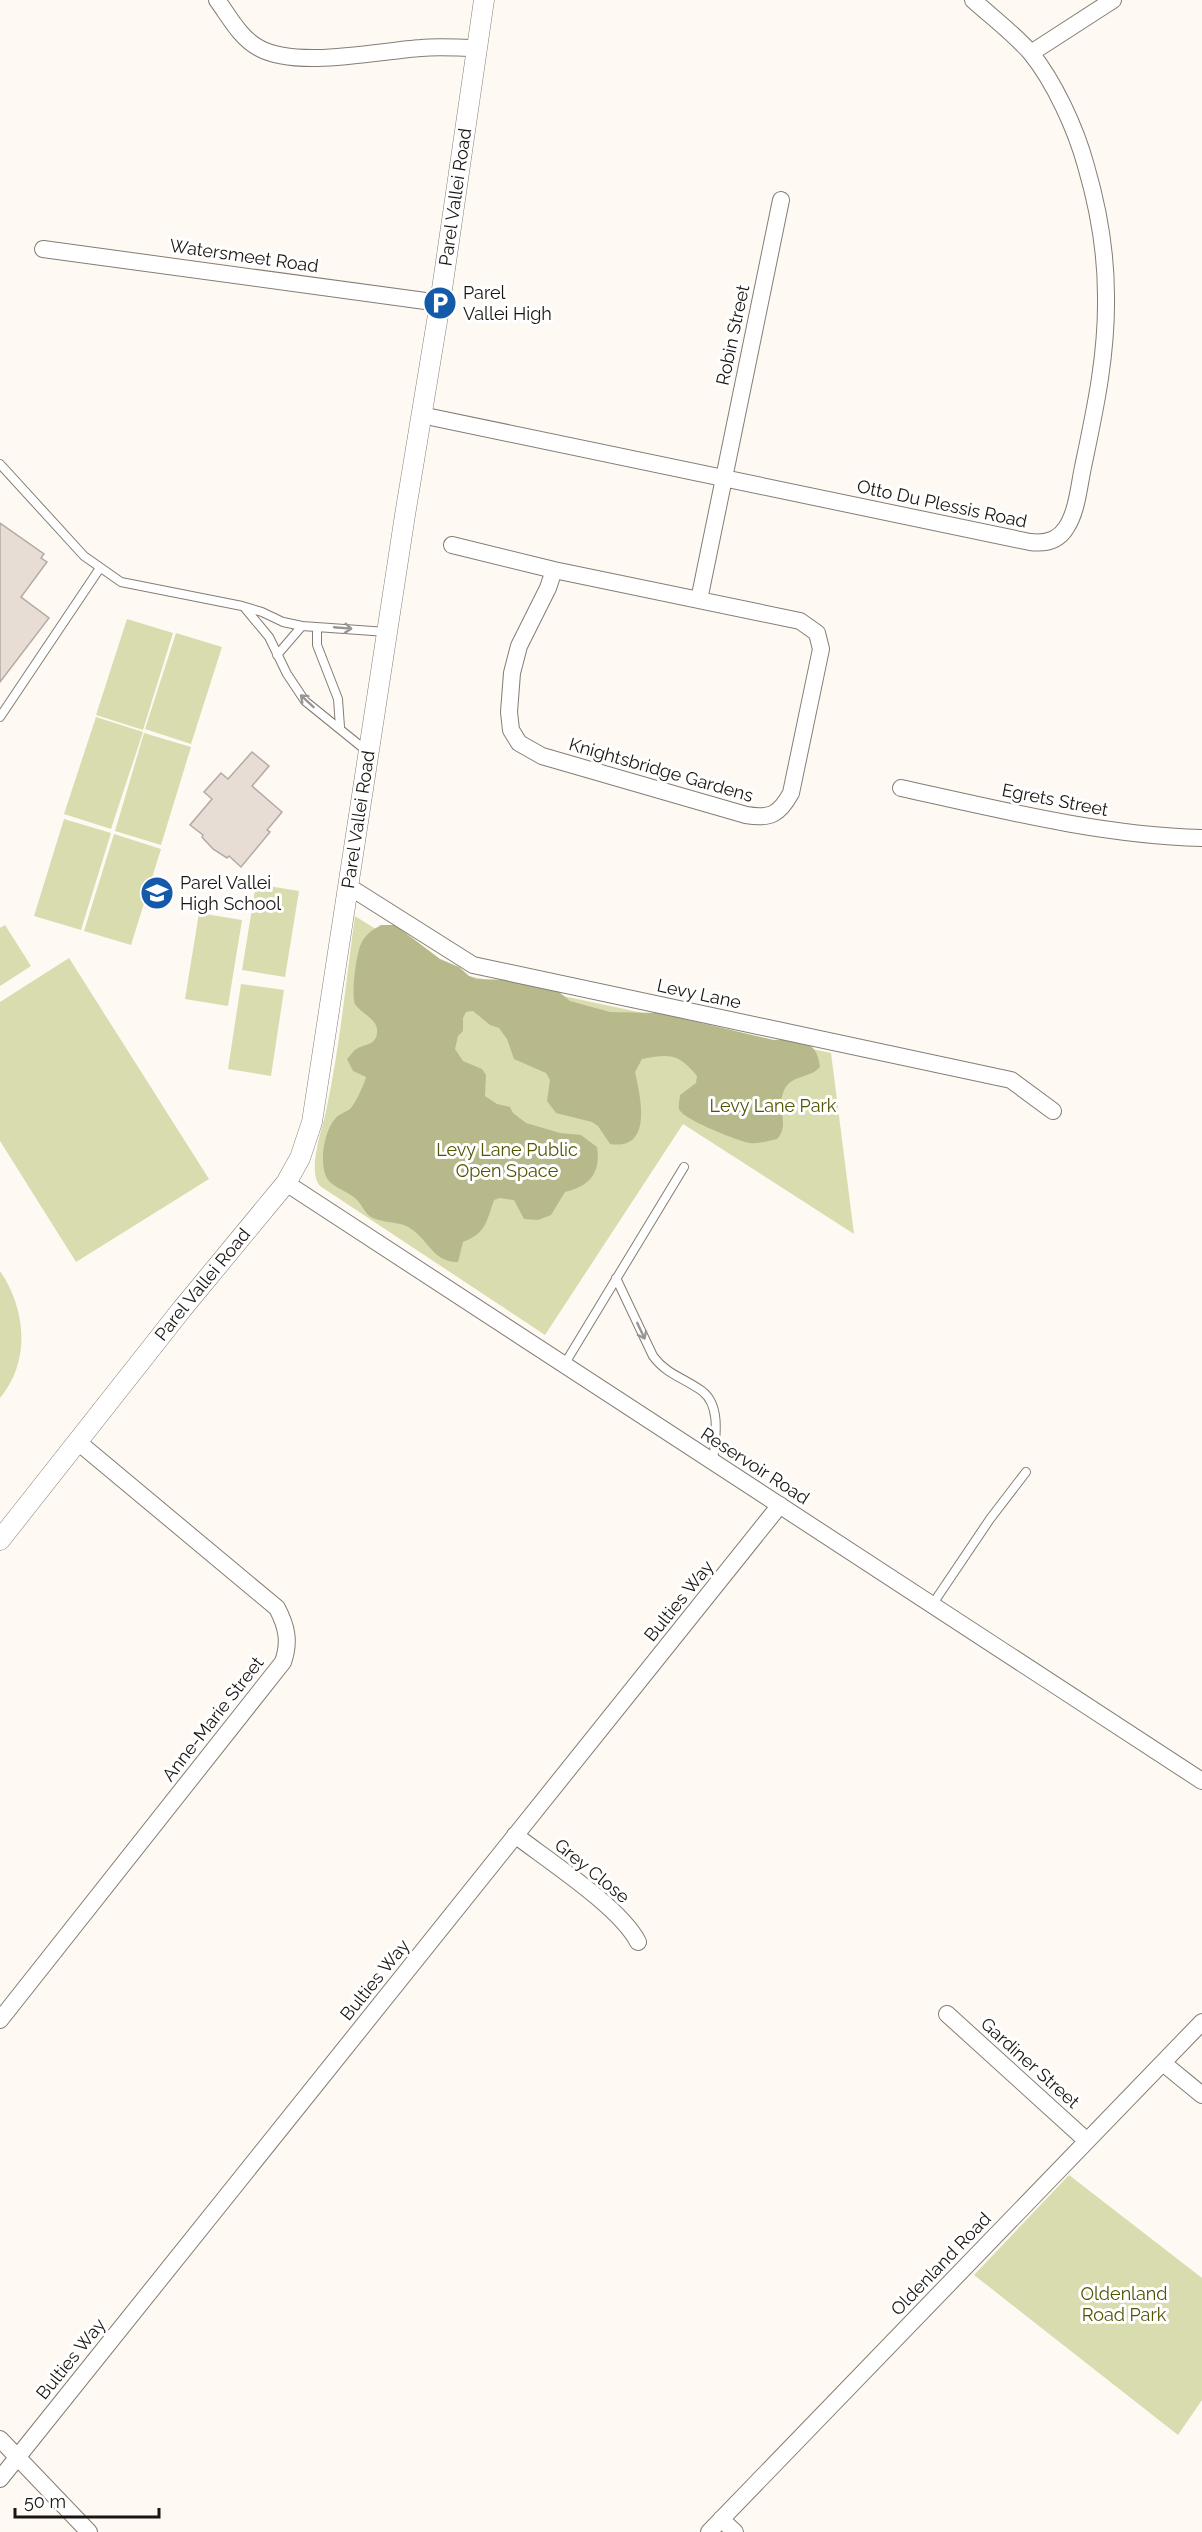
<svg xmlns="http://www.w3.org/2000/svg" width="1202" height="2532" viewBox="0 0 1202 2532" font-family="Raleway,sans-serif">
  <style>
    .green { fill: #d9dcaf }
    .forest { fill: #b7b98b }
    .building { fill: #e7ddd5; stroke: #b4aaa3; stroke-width: 1.5 }
    .lines { fill: none; stroke-linecap: round; stroke-linejoin: round }
    .service-casing { stroke: #857d75; stroke-width: 10 }
    .minor-casing { stroke: #857d75; stroke-width: 18 }
    .tertiary-casing { stroke: #857d75; stroke-width: 21 }
    .service { stroke: #fff; stroke-width: 8 }
    .minor { stroke: #fff; stroke-width: 16 }
    .tertiary { stroke: #fff; stroke-width: 20 }
    .oneway { stroke: #979694 }
    .labels { text-anchor: middle; stroke-width: 6; stroke-linejoin: round; paint-order: stroke }
    .street-label { font-size: 18px; fill: #181512; stroke: #fff }
    .poi-label { font-size: 18px; fill: #181512; stroke: #fff; text-anchor: start }
    .park-label { font-size: 18px; fill: #535403; stroke: #fff }
  </style>
  <rect width="100%" height="100%" fill="#fef9f3"/>
  <path class="green" d="M127,619l46,14 -30,97 -47,-15z
    M176,633l46,14 -31,97 -46,-15z
    M96,717l47,15 -32,97 -47,-15z
    M144,733l47,14 -30,98 -46,-14z
    M64,819l47,14 -30,97 -47,-14z
    M114,834l47,15 -30,96 -47,-14z
    M256,884l43,7 -14,86 -43,-7z
    M199,913l43,7 -14,86 -43,-7z
    M355,916l86,54 390,83 23,181 -171,-110 -138,211 -225,-149c-13,-15 2,-56 6,-75 14,-64 20,-131 29,-195z
    M5,925l26,41 -31,20v-58z
    M69,958l140,221 -133,83 -76,-121v-139z
    M241,984l43,6 -13,86 -43,-7z
    M0,1271c26,38 31,90 0,127z
    M1069,2175l133,103v122l-24,35 -204,-160z"/>
  <path class="forest" d="M381,925h14l45,34 19,8 10,9 7,3 35,1 43,8 16,13 40,11 49,1 115,27c24,-2 43,-1 46,27 -10,12 -31,7 -37,26 -6,17 7,32 -6,46 -9,2 -18,5 -27,4 -12,-2 -68,-24 -71,-34 -1,-4 1,-10 1,-14l16,-12 1,-7c-19,-23 -27,-22 -55,-17l-7,13c5,23 19,79 -25,72l-12,-18 -6,-4 -36,-9 -9,-12 3,-21 -4,-7 -32,-14 -7,-20 -8,-11 -9,-3 -17,-14 -7,1 -3,6v13l-5,5 -3,13 8,12 19,8 4,6 -1,21 12,8 13,3 3,6 13,10 34,10 21,2 16,12c4,26 -7,39 -32,45l-14,23 -13,5 -14,-1 -10,-19 -14,-2 -6,2c-8,23 -8,33 -31,42l-5,20c-27,1 -31,-28 -54,-37 -10,-3 -22,-3 -31,-7 -9,-4 -11,-15 -18,-20 -7,-6 -17,-9 -24,-15 -14,-12 -8,-51 4,-64 3,-5 10,-6 15,-10 4,-3 15,-26 16,-32l-13,-6 -6,-12c3,-3 6,-8 9,-10 9,-5 20,-4 21,-16 2,-14 -16,-19 -22,-29 -4,-8 1,-50 6,-60 4,-9 11,-14 20,-19z"/>
  <path class="building" d="M0,523l44,31 -3,4 6,4 -26,35 28,21 -49,64z
    M252,752l17,14 -17,20 30,26 -15,18 3,2 -29,35 -12,-11 -2,2 -14,-9 -11,-12 1,-2 -13,-10 22,-26 -8,-7 17,-19 7,6z"/>
  <g class="lines">
    <defs>
      <path id="service" d="M0,464l84,92 37,26 121,24 20,6 21,10 19,4
        M244,607l25,30 18,37 18,27 63,51
        M317,627v18l21,54 2,28
        M277,655l25,-29 85,6
        M0,717l100,-149
        M616,1278l37,78c13,18 31,22 49,35 20,15 13,49 11,71
        M564,1365l120,-198
        M932,1605l58,-86 36,-47"/>
      <path id="minor" d="M217,0c12,16 23,38 42,48 38,21 119,3 162,0 18,-2 37,0 55,0
        M1031,53l82,-53
        M43,249l397,54
        M421,415l609,127c15,2 28,-1 36,-14 11,-16 13,-42 17,-61 12,-57 24,-112 23,-171 0,-43 -8,-89 -20,-130 -10,-37 -32,-85 -56,-114 -17,-19 -38,-35 -57,-52
        M452,545l102,25
        M554,570l246,51 17,12 4,16 -30,144c-12,22 -21,26 -45,22l-204,-59 -23,-13 -8,-13 -2,-18 3,-39 7,-27 29,-58z
        M699,600l82,-400
        M901,788c100,22 199,47 301,50
        M348,886l125,79 538,115 42,31
        M286,1183l916,598
        M515,1835c34,26 105,72 123,107
        M947,2014l140,127
        M0,2020l283,-358c7,-20 4,-35 -6,-54l-199,-166
        M1163,2063l39,32
        M0,2439l89,93
        M0,2479l780,-974
        M721,2519l14,13
        M709,2532l493,-510"/>
      <g id="tertiary">
        <path id="s1" d="M0,1540l182,-231 104,-126 14,-25 12,-36 93,-607 35,-212 44,-303"/>
      </g>
    </defs>
    <use href="#service" class="service-casing"/>
    <use href="#minor" class="minor-casing"/>
    <use href="#tertiary" class="tertiary-casing"/>
    <use href="#service" class="service"/>
    <use href="#minor" class="minor"/>
    <use href="#tertiary" class="tertiary"/>
  </g>
  <defs><path id="oneway-shaft" d="M-6 0H5M1.5-3L5.5 0L1.5 3" fill="none" stroke-width="1.6" stroke-linecap="round" stroke-linejoin="round" transform="scale(1.5)"/></defs>
  <g class="oneway">
    <use href="#oneway-shaft" transform="translate(343 628) rotate(5)"/>
    <use href="#oneway-shaft" transform="translate(307 701) rotate(-137)"/>
    <use href="#oneway-shaft" transform="translate(641 1331) rotate(65)"/>
  </g>
  <defs>
    <symbol id="parking-disc" viewBox="-11 -11 22 22"><circle r="9.5" fill="#155aaa" stroke="#fff"/><path d="M-3.5-5.5H1a3.5 3.5 0 0 1 0 7H-1V5.5H-3.5ZM-1-3.4V-.6H.8a1.4 1.4 0 0 0 0-2.8Z" fill="#fff"/></symbol>
    <symbol id="school-disc" viewBox="-11 -11 22 22"><circle r="9.5" fill="#155aaa" stroke="#fff"/><path d="M0-5L7-2L0 1L-7-2ZM-4 1L0 2.5L4 1V4Q0 6-4 4Z" fill="#fff"/></symbol>
  </defs>
  <g fill-rule="evenodd">
    <use href="#parking-disc" x="421" y="284" width="38" height="38"/>
    <use href="#school-disc" x="138" y="874" width="38" height="38"/>
  </g>
  <g class="labels">
    <g class="street-label">
      <text dy="6" stroke="none"><textPath href="#s1" startOffset="1460">Parel Vallei Road</textPath></text>
      <text transform="translate(244 256) rotate(8)" y="6">Watersmeet Road</text>
      <text transform="translate(733 335) rotate(-78)" y="6">Robin Street</text>
      <text transform="translate(942 504) rotate(12)" y="6">Otto Du Plessis Road</text>
      <text transform="translate(661 770) rotate(16)" y="6">Knightsbridge Gardens</text>
      <text transform="translate(1055 800) rotate(11)" y="6">Egrets Street</text>
      <text dy="6" stroke="none"><textPath href="#s1" startOffset="830">Parel Vallei Road</textPath></text>
      <text transform="translate(699 994) rotate(12)" y="6">Levy Lane</text>
      <text dy="6" stroke="none"><textPath href="#s1" startOffset="326">Parel Vallei Road</textPath></text>
      <text transform="translate(755 1466) rotate(33)" y="6">Reservoir Road</text>
      <text transform="translate(679 1601) rotate(-51)" y="6">Bulties Way</text>
      <text transform="translate(213 1719) rotate(-52)" y="6">Anne-Marie Street</text>
      <text transform="translate(592 1871) rotate(39)" y="6">Grey Close</text>
      <text transform="translate(375 1980) rotate(-51)" y="6">Bulties Way</text>
      <text transform="translate(1030 2063) rotate(42)" y="6">Gardiner Street</text>
      <text transform="translate(941 2264) rotate(-46)" y="6">Oldenland Road</text>
      <text transform="translate(71 2359) rotate(-51)" y="6">Bulties Way</text>
    </g>
    <g class="poi-label">
      <text x="463" y="299">Parel<tspan x="463" dy="21">Vallei High</tspan></text>
      <text x="180" y="889">Parel Vallei<tspan x="180" dy="21">High School</tspan></text>
    </g>
    <g class="park-label">
      <text x="773" y="1112">Levy Lane Park</text>
      <text x="507" y="1156">Levy Lane Public<tspan x="507" dy="21">Open Space</tspan></text>
      <text x="1124" y="2300">Oldenland<tspan x="1124" dy="21">Road Park</tspan></text>
    </g>
  </g>
  <path d="M15 2508v9h144v-9" fill="none" stroke="#181512" stroke-width="3"/>
  <text x="24" y="2508" font-size="18" fill="#181512" stroke="#ffffff" stroke-width="4.5" paint-order="stroke">50 m</text>
</svg>
